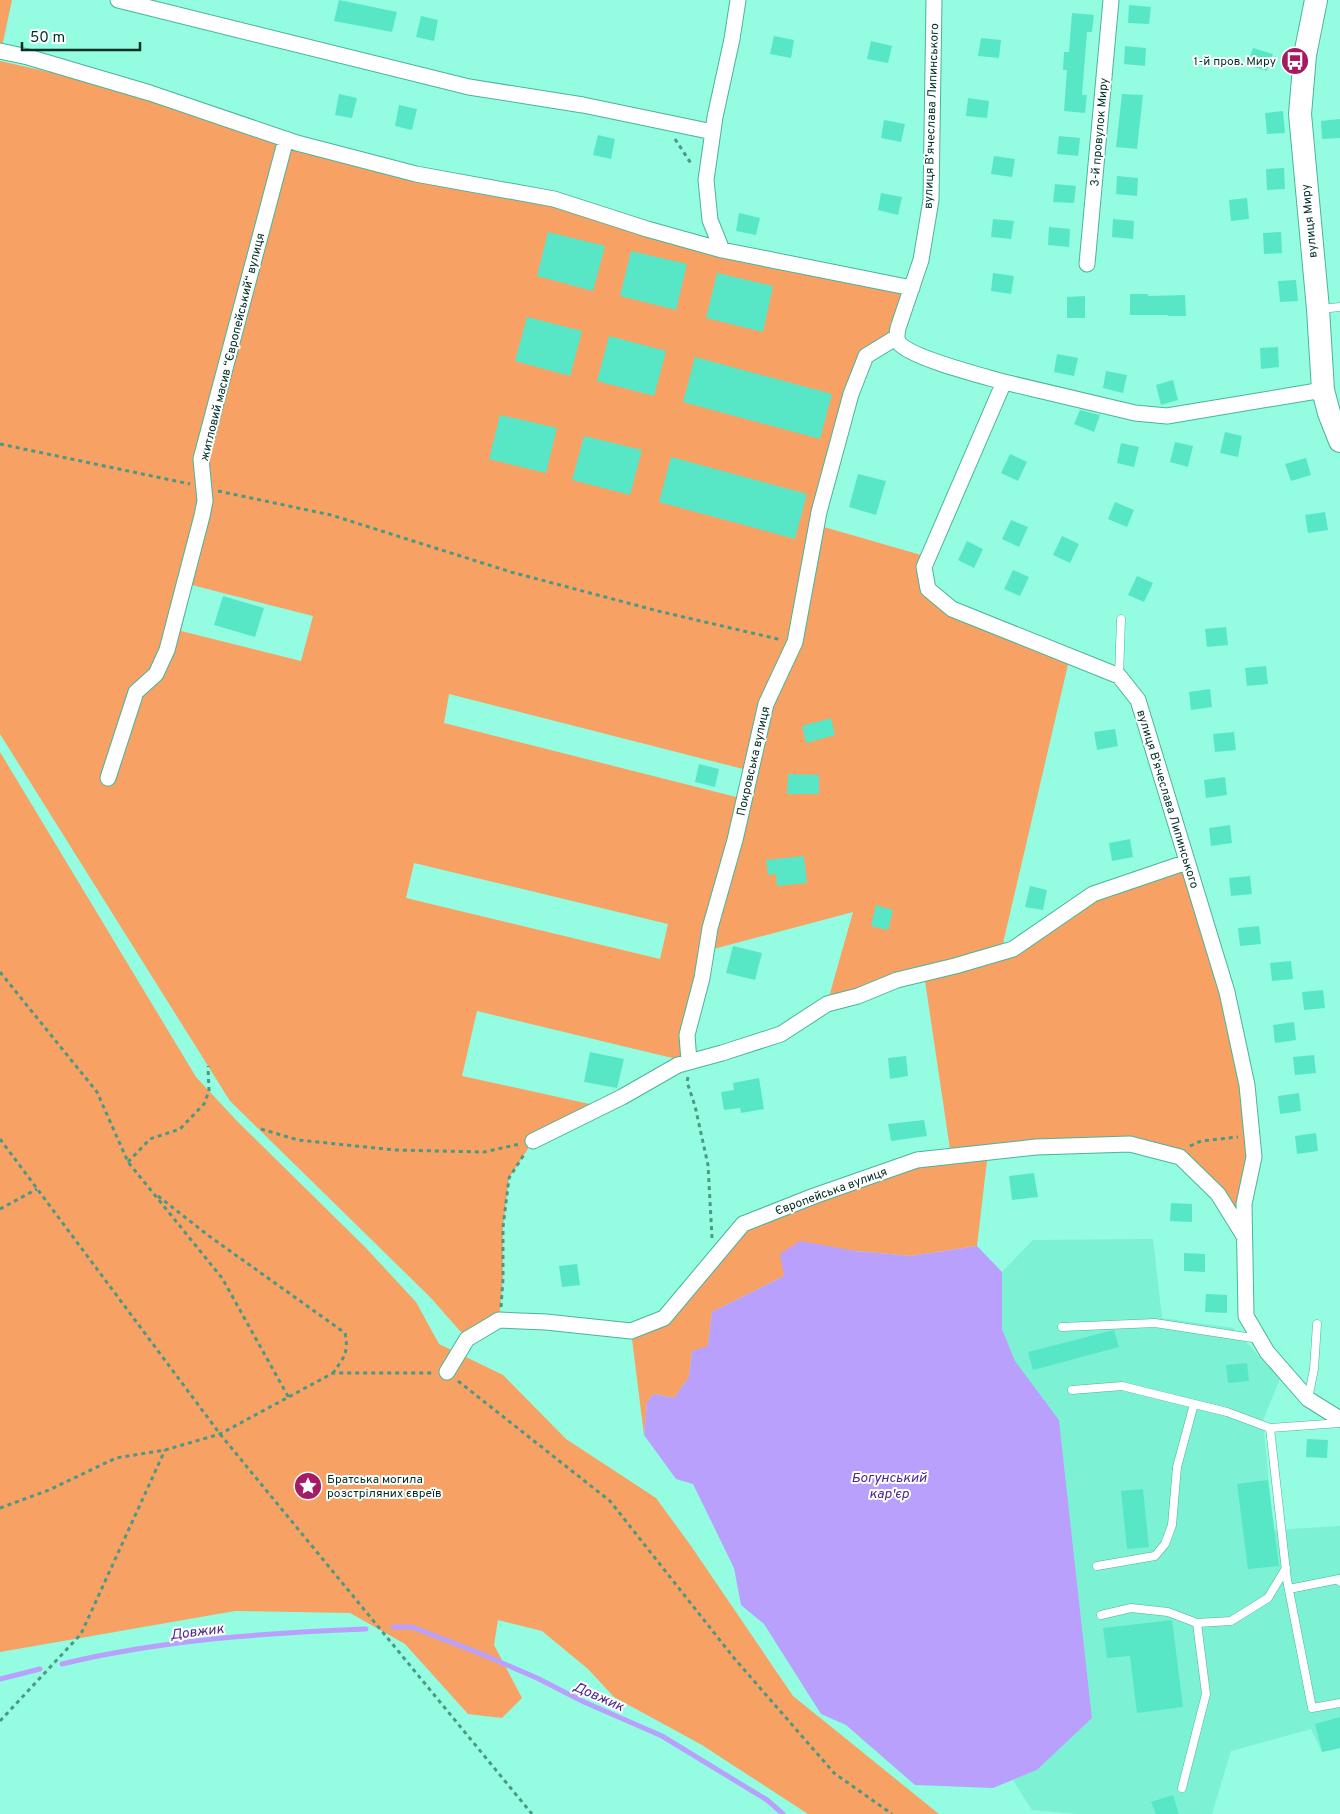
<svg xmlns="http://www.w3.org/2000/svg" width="1340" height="1814" viewBox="0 0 1340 1814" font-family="Overpass,sans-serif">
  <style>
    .built { fill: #7df1d3 }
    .green { fill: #f7a164; fill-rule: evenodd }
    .water { fill: #b8a0fc }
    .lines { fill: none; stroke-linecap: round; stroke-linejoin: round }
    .stream { stroke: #b8a0fc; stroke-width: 5 }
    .building { fill: #58e7c6 }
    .lane-casing { stroke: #4ab49b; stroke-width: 9 }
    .street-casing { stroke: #4ab49b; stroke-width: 17 }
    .secondary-casing { stroke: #4ab49b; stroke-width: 24 }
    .path { stroke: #4b9885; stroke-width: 3; stroke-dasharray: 4 4; stroke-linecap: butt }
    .lane { stroke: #fff; stroke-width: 8 }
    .street { stroke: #fff; stroke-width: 15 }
    .secondary { stroke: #fff; stroke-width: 22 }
    .labels { text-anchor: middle; stroke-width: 4; stroke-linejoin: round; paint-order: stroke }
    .poi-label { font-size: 12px; fill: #003026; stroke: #fff; text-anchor: end }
    .street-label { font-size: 12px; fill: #003026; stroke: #fff }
    .water-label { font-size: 14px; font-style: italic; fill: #4d268f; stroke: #fff }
  </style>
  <rect width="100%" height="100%" fill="#94fce0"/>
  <path class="built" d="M1153,1239l9,79 71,10 47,51 -17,41 10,110 67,-4v222l-18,4 -11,-23 -80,22 -19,63h-134l-46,-4 -19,-30 24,-10 55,-52 -33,-298 -44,-59 -13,-32v-57l31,-32z"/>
  <path class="green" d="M0,0h12l-10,47h-2z
    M0,61l49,11 104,28 133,39 268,60 93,30 265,59 -15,49 -31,19 -49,169 111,32v32l24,20 118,47 -69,296 92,-58 94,-32 40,130 27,165 -10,81 -64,-81 -50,-13 -142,8 -11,94 -66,10 -55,-5 -72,25 -72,36 -4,35 -16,4 -3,26 -15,21 -20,-4 -7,8 -3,33 -13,-104 33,-13 79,-94 208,-68 -27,-182 -97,30 26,-92 -147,39 -17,111 -212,-51 -15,65 141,31 -70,34 -24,37 -6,49v52l-4,41 -32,19 -36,-41 -201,-197 -230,-367zM192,585l121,31 -12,45 -120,-30zM449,694l302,77 -7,28 -300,-76zM414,863l254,61 -8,35 -254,-61z
    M0,752l196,325 40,43 129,127 51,55 23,42 64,31 63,64 90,59 35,48 102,150 146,118h-131l-106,-69 -88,-48 -26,-28 -46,-38 -44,-11 -4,25 28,53 -20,20 -34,-4 -63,-70 -55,-31 -115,-2 -235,41z"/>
  <path class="water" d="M800,1241l56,10 55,5 66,-10 25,26v57l13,32 44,59 33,298 -55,52 -44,18 -78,-3 -69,-60 -25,-11 -57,-90 -23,-19 -7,-37 -41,-84 -17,-5 -32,-44 3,-33 7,-8 20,4 15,-21 3,-26 16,-5 4,-34 72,-36 -4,-22z"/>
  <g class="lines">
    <path class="stream" d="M393,1627h19l67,26 58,25 47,24 78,34 105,64 16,14
      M62,1664c99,-24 202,-31 304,-35
      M0,1679l40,-10"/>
  </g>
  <path class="building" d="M339,0l58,12 -5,20 -58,-11z
    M1129,5l22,2 -2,17 -21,-1z
    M1072,13l22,2 -2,17h-5l-5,63h5l-2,18 -21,-2 3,-41h-4l1,-18h5z
    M421,16l17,4 -4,21 -18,-4z
    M774,36l20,4 -3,18 -21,-4z
    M981,38l20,2 -2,18 -21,-2z
    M871,41l21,5 -4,17 -21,-4z
    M1125,46l21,2 -1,18 -21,-2z
    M1253,48l20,6 -6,17 -20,-6z
    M339,94l18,4 -5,20 -17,-3z
    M1122,94l21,1 -6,54 -21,-2z
    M968,98l21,3 -2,17 -21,-2z
    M399,105l18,4 -5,21 -17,-4z
    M1283,111l2,22 -18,1 -2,-21z
    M1340,119v19l-18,1 -1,-18z
    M884,120l21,4 -4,18 -20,-4z
    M598,135l17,4 -4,20 -18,-4z
    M1059,136l21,2 -2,18 -21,-2z
    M994,156l21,3 -3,18 -21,-3z
    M1284,168l1,21 -18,1 -1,-21z
    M1117,176l21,2 -1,18 -21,-2z
    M1055,184l21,2 -2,17 -21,-1z
    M881,193l21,4 -4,18 -20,-5z
    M1247,198l2,21 -18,2 -2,-21z
    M739,213l21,5 -4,17 -20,-4z
    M993,219l21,2 -3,18 -20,-2z
    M1113,219l21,2 -1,18 -21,-2z
    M1049,227l21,2 -1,18 -21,-2z
    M548,232l57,14 -12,45 -56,-15z
    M1281,232l1,21 -18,1 -1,-21z
    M631,251l56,13 -11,46 -56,-14z
    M717,273l56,13 -10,46 -57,-14z
    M993,273l21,3 -3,18 -20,-3z
    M1296,280l2,21 -18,1 -2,-21z
    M1130,294h18v2l37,-1 1,21h-18v-1h-38z
    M1085,296v22h-18v-21z
    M527,317l55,14 -12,45 -55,-15z
    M609,336l57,15 -12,45 -57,-15z
    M1278,347l1,20 -18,2 -1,-21z
    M1057,354l21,4 -4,18 -20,-4z
    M695,357l137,37 -12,45 -137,-37z
    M1106,371l21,4 -4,18 -20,-5z
    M1173,380l5,20 -17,5 -5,-20z
    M1080,410l20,5 -6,17 -20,-8z
    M500,415l57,13 -11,45 -57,-14z
    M1225,432l17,4 -4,21 -18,-4z
    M584,436l58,14 -12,45 -58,-15z
    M1175,442l18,4 -5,21 -18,-5z
    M1121,443l18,4 -5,20 -17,-4z
    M1010,454l17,8 -9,19 -17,-8z
    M671,457l136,37 -12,45 -136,-37z
    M1306,458l5,17 -20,6 -6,-17z
    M858,474l28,7 -10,34 -27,-8z
    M1115,502l19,8 -7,17 -19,-8z
    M1325,512l3,18 -20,3 -3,-18z
    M1011,520l17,7 -9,20 -17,-8z
    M1062,536l17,8 -9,19 -17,-8z
    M967,541l16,8 -9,19 -16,-8z
    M1013,570l16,7 -9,19 -16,-7z
    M1137,576l16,7 -9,19 -16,-7z
    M223,596l41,12 -9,29 -41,-12z
    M1226,627l2,18 -21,2 -2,-18z
    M1266,666l2,18 -21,2 -2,-18z
    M1210,689l2,18 -21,3 -2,-18z
    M831,718l4,17 -29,8 -4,-17z
    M1115,729l3,17 -21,4 -3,-18z
    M1234,732l2,18 -21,2 -2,-18z
    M699,764l20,5 -4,18 -20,-5z
    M788,774l31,1v19h-32z
    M1225,777l2,18 -21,3 -2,-18z
    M1230,825l2,18 -21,3 -2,-18z
    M1130,839l3,18 -21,4 -3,-18z
    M804,856l3,27 -30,3 -1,-12 -8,1 -2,-15z
    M1250,876l2,18 -21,2 -2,-18z
    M1030,886l17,4 -4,20 -18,-3z
    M876,905l17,5 -5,20 -17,-4z
    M1259,926l2,18 -21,2 -2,-18z
    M733,946l29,7 -7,27 -29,-7z
    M1291,961l2,18 -21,2 -2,-18z
    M1323,990l2,18 -21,2 -2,-18z
    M1294,1022l2,18 -21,3 -2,-18z
    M590,1052l34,7 -7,29 -33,-6z
    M1314,1055l2,18 -21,2 -2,-18z
    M906,1056l2,20 -18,3 -2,-21z
    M759,1078l5,31 -23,4 -1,-5 -16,2 -3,-18 13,-2 -1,-7z
    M1299,1093l2,18 -21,3 -2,-18z
    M924,1120l3,16 -36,5 -3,-17z
    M1316,1133l2,18 -21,3 -2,-18z
    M1034,1173l4,24 -26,3 -3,-24z
    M1171,1203l21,1v18l-22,-1z
    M1184,1253l21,1v18l-21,-1z
    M577,1264l3,21 -18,2 -3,-21z
    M1206,1294l21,1v18l-22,-1z
    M1114,1330l5,17 -86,23 -5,-18z
    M1247,1363l2,18 -21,2 -2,-18z
    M1307,1439l21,1 -1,18 -21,-1z
    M1268,1480l11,86 -31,3 -11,-85z
    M1143,1489l6,58 -22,2 -6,-58z
    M1172,1620l11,87 -46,6 -7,-57 -23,2 -4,-30z
    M1340,1717v31l-18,4 -7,-28z
    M1173,1795l6,19h-23l-5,-12z"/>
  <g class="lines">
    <defs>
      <path id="lane" d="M1320,309l20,-2
        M1119,676l2,-57
        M1062,1327l93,-4 104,16
        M1072,1390l50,-4 105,26 43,16
        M1308,1399l6,-30 3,-45
        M1340,1423l-70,5 17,152 25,128 28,-5
        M1097,1566l58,-10 10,-12 7,-19 5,-58 17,-63
        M1289,1589l50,-10 1,3
        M1101,1615l30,-7 37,4 29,11
        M1182,1788l24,-94 -9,-71 34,-2 37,-23 18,-30"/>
      <path id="street" d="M118,0l351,87 114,18 130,27
        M738,0l-6,39 -17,78 -9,63 4,40 12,30 190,38
        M934,0l-3,200 -10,60 -23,68c-1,5 -2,11 1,15 12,15 84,33 105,39l-80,185 4,22 24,20 167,67 19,24 89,292 20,93 7,72 -10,47 2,112 21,36 41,47 32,20
        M0,51l28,6 122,36 147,50 119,31 138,25 93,30 75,21
        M1087,264l24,-264
        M1004,382l131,31 32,3 156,-26
        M108,778l28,-86 20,-18 11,-24 35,-134 3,-15 -4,-42 85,-320
        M689,1062l-2,-27 15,-57 8,-50 25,-88 31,-136 29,-62 24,-130 32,-118 15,-38 31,-19
        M533,1141l89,-44 56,-32 44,-12 59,-19 46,-30 31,-8 39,-16 58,-14 58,-17 80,-55 94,-32
        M447,1372l20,-33 32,-19 47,2 85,9 33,-13 79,-94 71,-28 103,-36 119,-13 94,-3 50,13 38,37 26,42"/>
      <path id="secondary" d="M1316,0l-11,55 -5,59 18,195 5,81 6,23 11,28"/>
    </defs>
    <use href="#lane" class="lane-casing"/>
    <use href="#street" class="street-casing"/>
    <use href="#secondary" class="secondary-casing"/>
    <path class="path" d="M675,139l17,26
      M0,444l190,40
      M218,491l113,24 180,57 147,39 124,29
      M0,972l97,120 31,70 94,116 67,120
      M688,1077l-1,5 8,24 13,59 4,73
      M261,1129l37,11 97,10 89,2 36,-8
      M0,1139l220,295 312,380
      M1190,1146l11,-5 37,-4
      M128,1162l22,-23 30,-10 24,-25 5,-13 -1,-25
      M158,1196l51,40 136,97c4,20 -1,24 -12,40
      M0,1209l37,-20
      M501,1307l2,-28v-52l6,-49 16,-25
      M458,1381l152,120 124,157 100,115 58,41
      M0,1508l49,-18 67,-32 49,-8 55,-16 113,-61h99
      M0,1721l81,-87 84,-184"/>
    <use href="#lane" class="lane"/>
    <use href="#street" class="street"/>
    <use href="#secondary" class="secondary"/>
  </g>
  <defs>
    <symbol id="bus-disc" viewBox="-11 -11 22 22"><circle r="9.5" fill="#a41b64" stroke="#fff"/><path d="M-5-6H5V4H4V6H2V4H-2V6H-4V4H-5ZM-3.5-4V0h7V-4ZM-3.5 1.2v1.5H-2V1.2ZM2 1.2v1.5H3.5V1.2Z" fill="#fff"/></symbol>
    <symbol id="sight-disc" viewBox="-11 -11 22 22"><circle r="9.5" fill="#a41b64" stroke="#fff"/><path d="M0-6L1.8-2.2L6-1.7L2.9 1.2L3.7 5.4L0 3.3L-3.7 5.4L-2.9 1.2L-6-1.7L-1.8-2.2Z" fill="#fff"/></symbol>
  </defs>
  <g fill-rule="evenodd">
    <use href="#bus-disc" x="1279" y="45" width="32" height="32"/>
    <use href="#sight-disc" x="292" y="1470" width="32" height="32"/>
  </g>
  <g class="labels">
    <g class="poi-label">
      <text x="1276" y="65">1-й пров. Миру</text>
      <text x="327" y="1483" text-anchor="start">Братська могила<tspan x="327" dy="14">розстріляних євреїв</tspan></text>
    </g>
    <g class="street-label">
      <text transform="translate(931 116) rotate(-88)" y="4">вулиця Вʼячеслава Липинського</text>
      <text transform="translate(1099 132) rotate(-85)" y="4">3-й провулок Миру</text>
      <text transform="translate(1309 221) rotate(-96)" y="4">вулиця Миру</text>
      <text transform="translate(232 347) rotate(-76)" y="4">житловий масив “Європейський“ вулиця</text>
      <text transform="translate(753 761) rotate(-77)" y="4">Покровська вулиця</text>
      <text transform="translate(1168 799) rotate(73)" y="4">вулиця Вʼячеслава Липинського</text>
      <text transform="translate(831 1191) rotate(-20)" y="4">Європейська вулиця</text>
    </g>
    <g class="water-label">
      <text x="889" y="1482">Богунський<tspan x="889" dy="16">кар'єр</tspan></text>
      <text transform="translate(197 1631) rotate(-7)" y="5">Довжик</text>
      <text transform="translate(599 1696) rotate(24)" y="5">Довжик</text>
    </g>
  </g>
  <path d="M22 42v8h118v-8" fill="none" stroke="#003026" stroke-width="2.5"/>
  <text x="30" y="42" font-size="15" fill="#003026" stroke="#ffffff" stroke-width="4" paint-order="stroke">50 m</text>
</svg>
